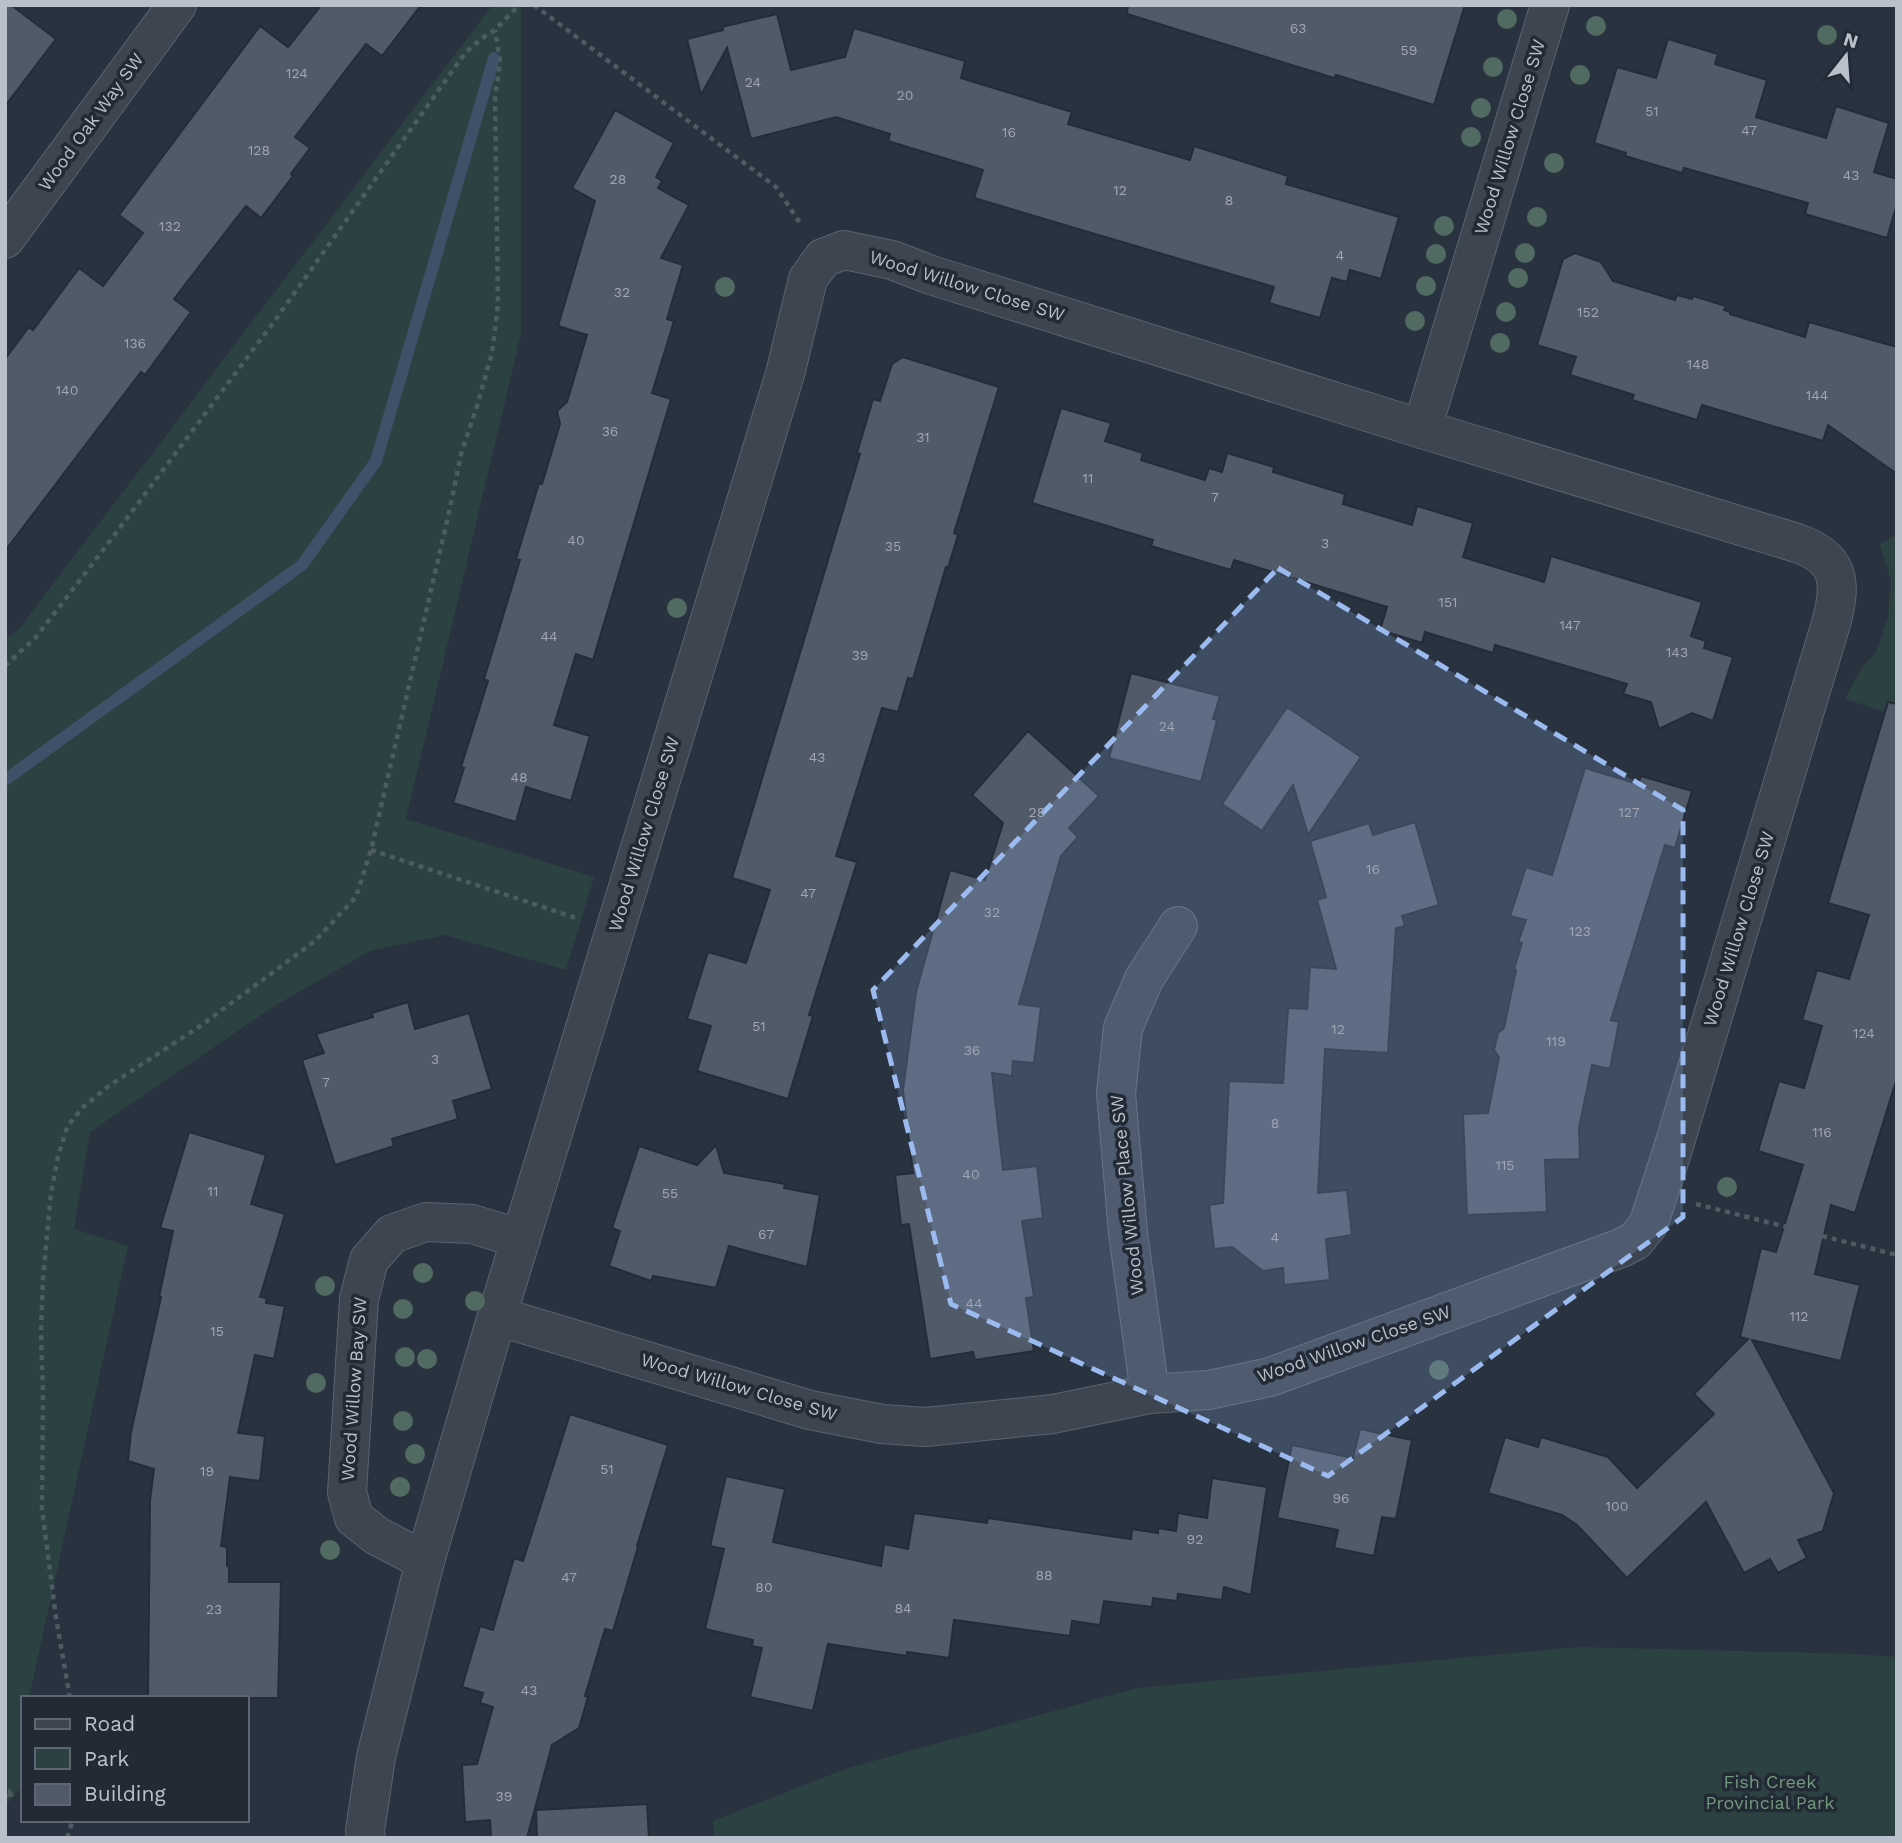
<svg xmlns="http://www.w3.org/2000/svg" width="1902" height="1843" viewBox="0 0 1902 1843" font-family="'Work Sans',sans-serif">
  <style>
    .forest { fill: url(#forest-firs) }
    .park { fill: #2c4142 }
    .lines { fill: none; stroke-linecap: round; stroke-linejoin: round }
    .stream { stroke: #405068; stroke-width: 12 }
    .building { fill: #505a69; stroke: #242c38; stroke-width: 2 }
    .minor-casing { stroke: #5b636e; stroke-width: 40 }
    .path { stroke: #4b5d60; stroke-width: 4.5; stroke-dasharray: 5 5; stroke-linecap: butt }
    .minor { stroke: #3d4550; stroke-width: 38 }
    .tree { fill: #526b62 }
    .marked { fill: #9abaf0; fill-opacity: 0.2; stroke: #9abaf0; stroke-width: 5; stroke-dasharray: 14 9; stroke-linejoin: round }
    .labels { text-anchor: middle; stroke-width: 7; stroke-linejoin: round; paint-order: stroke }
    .number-label { font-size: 14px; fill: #a0a6b2 }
    .street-label { font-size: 18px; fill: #bac0cb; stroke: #222a36 }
    .park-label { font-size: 18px; fill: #73997d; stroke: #222a36 }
  </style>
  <defs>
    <pattern id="forest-firs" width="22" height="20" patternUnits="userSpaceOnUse" patternTransform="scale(1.75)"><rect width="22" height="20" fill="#2c4142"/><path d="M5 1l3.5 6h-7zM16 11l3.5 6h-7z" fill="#485b5c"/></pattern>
  </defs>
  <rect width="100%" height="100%" fill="#293340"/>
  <path class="forest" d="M5,1683l18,50v55l-4,2 -14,16z"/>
  <path class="park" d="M505,5h16v329l-115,485 188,58 -28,93 -121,-35 -75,16 -97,56 -183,125 -16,97 54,17 -99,452h-6v28l-18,79v-1166l14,-10 472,-622z
    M1897,534v182l-52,-17 15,-28 17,-21 11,-33 3,-35 -11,-38z
    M1578,1647l277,7 42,3v181h-1182l-2,-17 135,-53 289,-80z"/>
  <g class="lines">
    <path class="stream" d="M5,780l297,-215 74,-104 118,-403"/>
  </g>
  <path class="building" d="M5,5h6l45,34 -51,67z
    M315,5h106l-39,51 -16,-12 -71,93 15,11 -19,26 2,2 -32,42 -15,-12 -39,50 -33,43 17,13 -46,63 -4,-3 -136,179v-192l24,-32 4,3 46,-62 24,18 40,-53 -24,-18 141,-189 28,21 31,-39z
    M1128,5h337l-31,100 -98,-30 -2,3 -207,-64z
    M777,14l14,56 54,-13 9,-29 111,33 -4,17 111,34 -4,12 122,36 4,-14 94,30 -2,8 113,33 -18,62 -31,-9 -3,12 -15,-4 -12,40 -51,-15 5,-16 -300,-89 9,-28 -95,-29 2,-7 -54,-17 -85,22 -24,-91 -26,47 -14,-56 36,-9 -1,-3z
    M1668,39l50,15 -3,10 52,16 -11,37 70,21 10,-32 53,17 -15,49 23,7v25l-10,34 -82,-24 3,-11 -124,-35 -2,5 -57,-17 1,-3 -32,-10 23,-76 39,11z
    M615,110l59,33 -18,34 6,4 -4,7 31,17 -28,53 22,7 -16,54 7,2 -22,72 19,6 -78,261 -17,-6 -22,71 36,11 -19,65 -45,-14 -10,35 -63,-19 11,-35 -3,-1 27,-86 -4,-2 36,-119 -4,-1 23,-76 3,1 18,-60 -3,-13 10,-9 20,-67 -29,-9 37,-125 -23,-13z
    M1575,253l26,9 12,19 62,19 2,-5 15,4 1,-3 33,10 -2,4 6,2v2l75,23 4,-15 88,25v127l-69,-49 -5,16 -121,-36 -5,15 -65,-20 2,-5 -64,-20 6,-18 -39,-12 26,-86z
    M903,357l96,30 -45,146 4,2 -10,33 -2,-1 -33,112 -5,-1 -10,34 -16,-4 -46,148 21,6 -48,153 4,1 -25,83 -91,-28 14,-45 -24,-7 21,-67 38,11 24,-73 -38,-12 97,-321 31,-103 -3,-1 16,-54 7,2 12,-37z
    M1061,408l50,15 -6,18 38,12 -2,7 64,20 4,-12 13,4 5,-19 47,14 -1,5 72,22 -2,10 69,21 5,-19 56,17 -10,34 81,25 7,-26 151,46 -11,34 15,5 -2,7 29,9 -20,64 -21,-8 -33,16 -8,-27 -28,-8 4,-10 -132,-39 -2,8 -68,-21 -3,11 -42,-13 7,-23 -153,-47 -3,10 -80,-24 2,-6 -121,-37z
    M1131,673l89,23 -7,23 4,1 -16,62 -92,-24z
    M1888,702l9,2v374l-42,135 -24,-8 -16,69 45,11 -19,76 -89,-21 82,153 -11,38 -25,9 9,18 -29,15 -8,-14 -26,14 -38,-71 -79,76 -50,-53 -15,-10 -74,-22 17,-56 33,10 3,-10 67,20 29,31 77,-74 -20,-20 54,-55 -8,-2 21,-89 15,4 27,-87 -45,-14 21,-70 25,7 18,-62 -20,-6 15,-50 32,9 20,-64 -41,-12z
    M1287,707l74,50 -53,78 -15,-50 -31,46 -40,-27z
    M1028,731l71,65 -30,32 9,9 -17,19 -42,148 22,3 -7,56 -21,-2 -1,15 -20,-3 11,97 34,-4 6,52 -21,3 12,76 -8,1 8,53 -59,9 -2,-8 -43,7 -21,-135 -8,1 -6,-50 18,-2 -10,-83 13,-98 34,-122 35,10 18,-57 -31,-28z
    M1585,768l53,16 3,-8 51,15 -17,57 -10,-3 -54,175 8,2 -9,47 -18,-4 -13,63 1,31 -35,1 2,52 -80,3 -4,-101 25,-1 11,-56 -5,-7 4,-17 6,-5 12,-58 -2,-1 8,-26 -4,-1 8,-22 -16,-4 16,-49 26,8z
    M1415,822l24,83 -37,11 3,10 -9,2 -8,125 -63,-4 -7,144 29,-3 5,45 -26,4 4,41 -46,5 -1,-17 -20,3 -31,-24 -18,2 -5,-44 14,-2 6,-122 54,2 5,-75 19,1 3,-42 26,2 -19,-69 9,-3 -16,-56 59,-18 4,12z
    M408,1002l7,27 54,-16 23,76 -39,12 5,18 -66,20 2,7 -59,19 -33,-105 22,-7 -8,-19 57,-17 -1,-4z
    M189,1132l77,23 -15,49 34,10 -25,83 7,1 -1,5 19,3 -11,53 -19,-4 -17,78 27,3 -5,45 -30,-4 -9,69 6,1v19l2,1v15h52l-3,116h-130l2,-198 4,-31 -26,-8 3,-29 30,-135h-2l14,-66 -13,-3z
    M716,1145l8,28 61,11 -1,4 36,7 -13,72 -78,-21 -13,42 -63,-12 -2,5 -42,-15 11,-35 -8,-3 27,-82 58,19z
    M570,1414l98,31 -31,101 1,1 -25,84 -8,-2 -20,67 3,1 -9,31 -27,17 -25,93h-36l-1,-18 -25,2 -3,-57 15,-1 16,-57 -13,-4 3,-10 -21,-6 18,-61 13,4 21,-72 9,3z
    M1360,1429l52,11 -16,79 -14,-2 -8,39 -40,-8 4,-18 -61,-12 15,-73 61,13z
    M726,1476l59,13 -12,53 108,24 3,-22 24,5 6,-36 73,10 1,-5 143,21 1,-10 26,4v-5l18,3 2,-18 29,5 5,-40 55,9 -16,108 -27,-8 -2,13 -44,-6 -1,7 -24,-3 -1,9 -48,-6 -4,24 -28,-4 -2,15 -116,-16 -5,38 -42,-6v4l-79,-12 -15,67 -63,-14 12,-49 -10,-2 1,-6 -48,-11 19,-80 -14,-3z
    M647,1804l2,34h-112l-1,-28z"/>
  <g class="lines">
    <defs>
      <path id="minor" d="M5,239l172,-234
        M844,250l48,10 39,15 491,154 375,114c42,15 45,37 35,77l-160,532 -24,73 -13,16 -14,7 -351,129 -61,13 -59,4 -97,20 -128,13 -43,-3 -72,-14 -313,-94 288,-942 23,-95 15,-21z
        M1422,429l128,-424
        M1150,1394l-22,-161 -12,-140 7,-65 21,-49 34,-53
        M425,1561l-48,-25 -23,-18 -7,-26 12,-193 10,-39 23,-26 34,-12 46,2 49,15
        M366,1838l-1,-7 11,-74 49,-196 72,-245"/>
    </defs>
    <use href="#minor" class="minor-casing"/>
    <path class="path" d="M534,5l242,182 26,39
      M5,666l30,-28 19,-24 62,-81 160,-214 189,-266 16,-14 14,-9 24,-25
      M371,850l205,68
      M1696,1204l201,51
      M70,1698l-14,-80 -14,-109 1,-114 -2,-62 2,-55 8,-85 7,-36 9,-30 15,-19 28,-23 89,-58 116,-86 41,-44 15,-47 79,-342 11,-54 16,-48 15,-53 6,-49 -3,-206 5,-37 -5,-31
      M67,1838l6,-18"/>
    <use href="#minor" class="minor"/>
  </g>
  <g class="tree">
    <circle cx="1507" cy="19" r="10"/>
    <circle cx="1596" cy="26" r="10"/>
    <circle cx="1827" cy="35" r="10"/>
    <circle cx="1493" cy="67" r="10"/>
    <circle cx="1580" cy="75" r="10"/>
    <circle cx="1481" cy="108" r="10"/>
    <circle cx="1471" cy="137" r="10"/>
    <circle cx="1554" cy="163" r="10"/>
    <circle cx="1537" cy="217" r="10"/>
    <circle cx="1444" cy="226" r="10"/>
    <circle cx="1525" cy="253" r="10"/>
    <circle cx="1436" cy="254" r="10"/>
    <circle cx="1518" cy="278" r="10"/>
    <circle cx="1426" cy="286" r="10"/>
    <circle cx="725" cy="287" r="10"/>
    <circle cx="1506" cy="312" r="10"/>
    <circle cx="1415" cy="321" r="10"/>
    <circle cx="1500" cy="343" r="10"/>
    <circle cx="677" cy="608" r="10"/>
    <circle cx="1727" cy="1187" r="10"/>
    <circle cx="423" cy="1273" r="10"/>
    <circle cx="325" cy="1286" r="10"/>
    <circle cx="475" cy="1301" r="10"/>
    <circle cx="403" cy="1309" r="10"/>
    <circle cx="405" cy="1357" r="10"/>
    <circle cx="427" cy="1359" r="10"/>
    <circle cx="1439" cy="1370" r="10"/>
    <circle cx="316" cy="1383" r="10"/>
    <circle cx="403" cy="1421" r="10"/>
    <circle cx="415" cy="1454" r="10"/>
    <circle cx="400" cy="1487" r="10"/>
    <circle cx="330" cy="1550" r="10"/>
  </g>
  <path class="marked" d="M1278,568l405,242v407l-355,259 -377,-172 -78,-314z"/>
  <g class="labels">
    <g class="number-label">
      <text x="1298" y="33">63</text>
      <text x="1409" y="55">59</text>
      <text x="297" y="78">124</text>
      <text x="753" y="87">24</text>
      <text x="905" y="100">20</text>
      <text x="1652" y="116">51</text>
      <text x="1749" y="135">47</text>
      <text x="1009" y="137">16</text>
      <text x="259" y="155">128</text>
      <text x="1851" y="180">43</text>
      <text x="618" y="184">28</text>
      <text x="1120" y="195">12</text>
      <text x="1229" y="205">8</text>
      <text x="170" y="231">132</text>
      <text x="1340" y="260">4</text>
      <text x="622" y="297">32</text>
      <text x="1588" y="317">152</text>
      <text x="135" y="348">136</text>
      <text x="1698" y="369">148</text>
      <text x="67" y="395">140</text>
      <text x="1817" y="400">144</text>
      <text x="610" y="436">36</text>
      <text x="923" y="442">31</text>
      <text x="1088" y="483">11</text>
      <text x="1215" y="502">7</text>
      <text x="576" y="545">40</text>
      <text x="1325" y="548">3</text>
      <text x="893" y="551">35</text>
      <text x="1448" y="607">151</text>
      <text x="1570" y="630">147</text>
      <text x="549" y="641">44</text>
      <text x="1677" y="657">143</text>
      <text x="860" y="660">39</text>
      <text x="1167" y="731">24</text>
      <text x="817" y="762">43</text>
      <text x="519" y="782">48</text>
      <text x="1037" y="817">28</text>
      <text x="1629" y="817">127</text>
      <text x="1373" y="874">16</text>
      <text x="808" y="898">47</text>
      <text x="992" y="917">32</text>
      <text x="1580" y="936">123</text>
      <text x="759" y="1031">51</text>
      <text x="1338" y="1034">12</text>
      <text x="1864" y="1038">124</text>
      <text x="1556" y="1046">119</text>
      <text x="972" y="1055">36</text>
      <text x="435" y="1064">3</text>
      <text x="326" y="1087">7</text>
      <text x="1275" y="1128">8</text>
      <text x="1822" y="1137">116</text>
      <text x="1505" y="1170">115</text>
      <text x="971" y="1179">40</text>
      <text x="213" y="1196">11</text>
      <text x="670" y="1198">55</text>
      <text x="766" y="1239">67</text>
      <text x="1275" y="1242">4</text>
      <text x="974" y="1308">44</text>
      <text x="1799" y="1321">112</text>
      <text x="217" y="1336">15</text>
      <text x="607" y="1474">51</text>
      <text x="207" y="1476">19</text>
      <text x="1341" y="1503">96</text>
      <text x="1617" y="1511">100</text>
      <text x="1195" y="1544">92</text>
      <text x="1044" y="1580">88</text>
      <text x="569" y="1582">47</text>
      <text x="764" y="1592">80</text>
      <text x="903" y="1613">84</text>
      <text x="214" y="1614">23</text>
      <text x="529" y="1695">43</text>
      <text x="504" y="1801">39</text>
    </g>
    <g class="street-label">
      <text transform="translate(91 122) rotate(-54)" y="6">Wood Oak Way SW</text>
      <text transform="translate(1510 137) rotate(-73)" y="6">Wood Willow Close SW</text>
      <text transform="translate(967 286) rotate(17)" y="6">Wood Willow Close SW</text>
      <text transform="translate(644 834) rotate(-73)" y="6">Wood Willow Close SW</text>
      <text transform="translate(1739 929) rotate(-73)" y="6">Wood Willow Close SW</text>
      <text transform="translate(1127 1195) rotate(-96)" y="6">Wood Willow Place SW</text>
      <text transform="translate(1354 1344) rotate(-19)" y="6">Wood Willow Close SW</text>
      <text transform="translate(739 1387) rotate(16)" y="6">Wood Willow Close SW</text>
      <text transform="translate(354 1389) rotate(-86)" y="6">Wood Willow Bay SW</text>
    </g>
    <g class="park-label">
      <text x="1770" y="1788">Fish Creek<tspan x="1770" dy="21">Provincial Park</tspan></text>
    </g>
  </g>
  <rect width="1902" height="1843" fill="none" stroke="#bac0cb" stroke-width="14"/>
  <rect x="21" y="1696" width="228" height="126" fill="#222a36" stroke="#5f6672" stroke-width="2"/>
  <rect x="35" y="1719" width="35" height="10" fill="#3d4550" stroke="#5f6672" stroke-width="2"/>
  <text x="84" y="1731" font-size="21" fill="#bac0cb">Road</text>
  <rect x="35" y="1748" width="35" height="21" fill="#2c4142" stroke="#5f6672" stroke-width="2"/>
  <text x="84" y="1766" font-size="21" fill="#bac0cb">Park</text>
  <rect x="35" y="1784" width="35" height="21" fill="#505a69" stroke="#5f6672" stroke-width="2"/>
  <text x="84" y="1801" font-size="21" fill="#bac0cb">Building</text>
  <g transform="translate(1846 56) rotate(17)" stroke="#222a36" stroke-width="5" paint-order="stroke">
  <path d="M0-5L12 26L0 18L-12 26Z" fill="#bac0cb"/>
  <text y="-10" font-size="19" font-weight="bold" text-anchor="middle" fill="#bac0cb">N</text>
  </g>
</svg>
